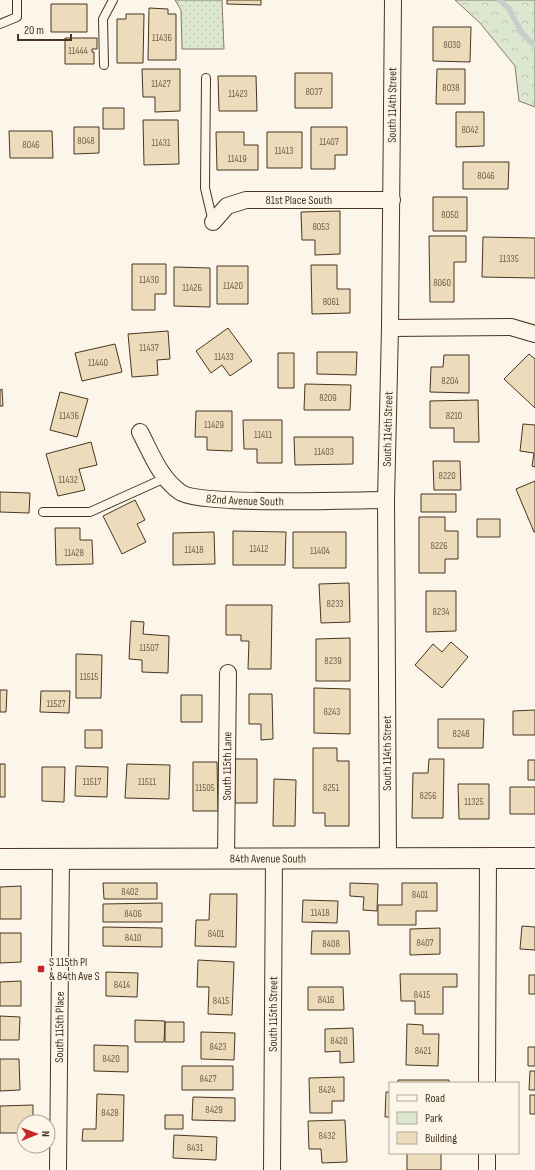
<svg xmlns="http://www.w3.org/2000/svg" width="535" height="1170" viewBox="0 0 535 1170" font-family="'Sofia Sans Condensed',sans-serif">
  <style>
    .green { fill: url(#green-dots); stroke: #887966 }
    .forest { fill: url(#forest-crowns); stroke: #887966 }
    .lines { fill: none; stroke-linecap: round; stroke-linejoin: round }
    .stream { stroke: #c9cecd; stroke-width: 5.5 }
    .building { fill: #ecdcbc; stroke: #4a3520 }
    .service-casing { stroke: #4a3520; stroke-width: 10 }
    .minor-casing { stroke: #4a3520; stroke-width: 18 }
    .tertiary-casing { stroke: #4a3520; stroke-width: 22 }
    .service { stroke: #fbf6e9; stroke-width: 8 }
    .minor { stroke: #fbf6e9; stroke-width: 16 }
    .tertiary { stroke: #fbf6e9; stroke-width: 20 }
    .poi-dot { fill: #c62828; stroke: #fbf6e9; stroke-width: 1.5 }
    .labels { text-anchor: middle; stroke-width: 3; stroke-linejoin: round; paint-order: stroke }
    .number-label { font-size: 10px; fill: #725f47 }
    .street-label { font-size: 12px; fill: #4a3520; stroke: #fbf6e9 }
    .poi-label { font-size: 12px; fill: #4a3520; stroke: #fbf6e9; text-anchor: start }
  </style>
  <defs>
    <pattern id="green-dots" width="8" height="8" patternUnits="userSpaceOnUse"><rect width="8" height="8" fill="#dce7d0"/><path d="M2 2h.1M6 6h.1" fill="none" stroke="#bec7b2" stroke-width="1.8" stroke-linecap="round"/></pattern>
    <pattern id="forest-crowns" width="20" height="18" patternUnits="userSpaceOnUse"><rect width="20" height="18" fill="#dce7d0"/><path d="M2 6a3 3 0 1 1 6 0M12 15a3 3 0 1 1 6 0" fill="none" stroke="#bec7b2"/></pattern>
  </defs>
  <rect width="100%" height="100%" fill="#fbf6e9"/>
  <path class="green" d="M175,0h47l2,49h-42l-1,-39z"/>
  <path class="forest" d="M455,0h80v107l-16,-6 -4,-35 -35,-43z"/>
  <g class="lines">
    <path class="stream" d="M500,0l9,9 13,24 13,13"/>
  </g>
  <path class="building" d="M227,0h34v5l-34,-1z
    M51,4h36v28h-36z
    M149,8l19,1v5h8v46h-28z
    M126,14h18l-1,49h-26v-44h9z
    M433,27h38l-1,35 -37,-1z
    M65,38h32v11h-5v3h2v12h-29z
    M142,69h38v42l-25,1v-15h-12z
    M437,69h28v35h-29z
    M295,73h37v35h-37z
    M218,76h38l1,35h-38z
    M103,108h21v21h-21z
    M456,112h28v34l-28,1z
    M143,120h35l1,44 -35,1z
    M74,127h25v26l-25,1z
    M311,127h36v28h-12v14h-24z
    M9,131h43l1,27h-43z
    M216,132h28v13h14v25h-41z
    M267,132h35v36h-35z
    M463,162h46l-1,27h-45z
    M433,197h34v34h-34z
    M340,211v43l-25,1v-15h-13l-1,-28z
    M429,236h37v26h-12v40h-24z
    M483,237l52,1v40l-53,-1z
    M132,264h34v30h-11v16h-23z
    M311,265h26v24h13v24l-38,1z
    M217,266h31v38h-31z
    M174,267l36,1v39l-36,-1z
    M228,328l24,33 -22,15 -8,-11 -11,8 -15,-22z
    M168,331l2,28 -13,1 1,15 -26,2 -4,-43z
    M115,344l7,28 -40,9 -7,-28z
    M317,352h40l-1,23 -39,-1z
    M278,353h16v35h-16z
    M529,354l6,5v49l-31,-29z
    M444,355h25v38l-39,-1 1,-25h12z
    M305,384l46,1 -1,25h-46z
    M2,389l1,17h-3v-16z
    M60,392l28,7 -11,38 -27,-7z
    M478,400l1,42h-25v-14h-24v-27z
    M196,411h36v40l-25,-1v-13h-12z
    M243,420h39v43h-25v-14h-13z
    M523,424l12,1v42l-3,-1 2,-13 -14,-2z
    M294,437h59v27l-58,1z
    M91,442l6,23 -18,4 6,21 -27,6 -12,-42z
    M433,461h27l1,29h-27z
    M535,481v51h-1l-18,-43z
    M0,492l30,1 -1,20 -29,-1z
    M421,494h35v18h-35z
    M135,500l10,20 -8,4 9,18 -24,12 -19,-38z
    M419,517h26v14h13v28h-13v14h-26z
    M477,519h23v18h-23z
    M55,528h25v12h12l1,24 -37,1z
    M233,531l53,1 -1,33h-52z
    M214,532l1,32 -42,1v-32z
    M293,532h53v36h-53z
    M349,583l1,39 -29,1 -2,-39z
    M426,591h30v40l-30,1z
    M226,605h46l-1,64h-23l1,-28h-8v-6h-15z
    M131,621l13,1 -1,12 26,2 -1,37 -26,-1v-12l-13,-1z
    M350,638v43h-34v-42z
    M451,642l17,15 -26,31 -27,-23 18,-21 9,8z
    M76,654l26,1 -1,43h-25z
    M314,688l36,1v45l-36,-1z
    M0,690h7l-1,22h-6z
    M41,691h29l-1,22 -29,-1z
    M249,694h23l1,45 -12,1v-16h-12z
    M181,695h21v27h-21z
    M535,710v25h-22v-24z
    M438,719h46l-1,29h-45z
    M85,730h17v18h-17z
    M313,748h24v13h12v65h-24v-13h-12z
    M234,759h23v44h-22z
    M429,759h15l-1,59h-31l1,-45h15z
    M528,760h7v20h-7z
    M193,762h24l1,49h-25z
    M0,764h5v33h-5z
    M127,764l43,1 -1,34 -44,-1z
    M76,766l32,1 -1,30 -32,-1z
    M42,767h23l-1,35 -22,-1z
    M274,779l22,1 -1,46h-22z
    M458,784h31v35h-30z
    M510,787h25v27h-25z
    M103,883h54v16h-53z
    M350,883l28,1 -1,27 -14,-1 1,-13 -14,-1z
    M402,883h35v28h-21v14h-38v-20h24z
    M21,886v33h-21v-32z
    M210,894h27l-1,53 -41,-1 1,-26h13z
    M303,900l35,1 -1,22 -35,-1z
    M162,903v19h-59v-18z
    M522,926l13,1v23l-15,-1z
    M103,927l59,1v19l-59,-1z
    M440,928v26l-30,1v-26z
    M312,931h37l1,23h-39z
    M0,933h21v29l-21,1z
    M198,960l36,2 -2,53 -24,-1 1,-27h-12z
    M106,972l32,1 -1,24 -31,-1z
    M400,974h57v13h-14v27h-28v-13h-14z
    M529,975h6v19h-6z
    M21,981v25h-21v-24z
    M308,987h35l1,23h-36z
    M0,1016l20,1 -1,23h-19z
    M135,1020l30,1 -1,21h-29z
    M165,1022h19v20h-19z
    M407,1024l16,1v9h16l-1,32 -32,-1z
    M353,1028l1,34 -14,1v-12l-15,1v-23z
    M201,1032l34,1 -1,27 -33,-1z
    M94,1045l34,1v26l-34,-1z
    M528,1047h7v19h-7z
    M0,1059h19l1,31 -20,1z
    M182,1066h51v24h-51z
    M530,1071h5v19h-6z
    M344,1077v24h-12v12h-22l-1,-35z
    M398,1080h51v3h-51z
    M386,1092h4v25h-5z
    M97,1094l27,1 -1,46h-41l1,-12h13z
    M530,1095h5v19h-5z
    M193,1097l42,1v23l-43,-1z
    M33,1105v17h-9v11h-24v-27z
    M165,1115h18v14h-18z
    M345,1120l2,42 -25,1 -1,-14h-12l-1,-28z
    M174,1135l43,2 -1,23 -43,-2z
    M407,1153h34v17h-34z"/>
  <g class="lines">
    <defs>
      <path id="service" d="M0,24l17,-7v-17
        M104,65l-1,-46 10,-19
        M206,78l-1,110 8,34
        M43,512h47l75,-34"/>
      <g id="minor">
        <path id="s1" d="M213,222l14,-16 19,-6h146"/>
        <path d="M390,328l121,-1 24,7"/>
        <path id="s2" d="M140,432c11,21 20,46 40,60 18,14 173,8 206,8"/>
        <path id="s3" d="M388,858l-2,-358 4,-172 3,-328"/>
        <path id="s4" d="M226,859l2,-186"/>
        <path d="M487,1083l1,-225"/>
        <path id="s5" d="M58,1170l3,-311"/>
        <path id="s6" d="M272,1170l2,-312"/>
        <path d="M487,1170v-17"/>
      </g>
      <g id="tertiary">
        <path id="s7" d="M0,859l535,-1"/>
      </g>
    </defs>
    <use href="#service" class="service-casing"/>
    <use href="#minor" class="minor-casing"/>
    <use href="#tertiary" class="tertiary-casing"/>
    <use href="#service" class="service"/>
    <use href="#minor" class="minor"/>
    <use href="#tertiary" class="tertiary"/>
  </g>
  <rect class="poi-dot" x="37" y="965" width="8" height="8" rx="2"/>
  <g class="labels">
    <g class="number-label">
      <text x="162" y="41">11436</text>
      <text x="452" y="48">8030</text>
      <text x="78" y="54">11444</text>
      <text x="161" y="87">11427</text>
      <text x="451" y="91">8038</text>
      <text x="314" y="95">8037</text>
      <text x="238" y="97">11423</text>
      <text x="470" y="133">8042</text>
      <text x="86" y="144">8048</text>
      <text x="329" y="145">11407</text>
      <text x="161" y="146">11431</text>
      <text x="31" y="148">8046</text>
      <text x="284" y="154">11413</text>
      <text x="237" y="162">11419</text>
      <text x="486" y="179">8046</text>
      <text x="450" y="218">8050</text>
      <text x="321" y="230">8053</text>
      <text x="509" y="262">11335</text>
      <text x="149" y="283">11430</text>
      <text x="442" y="286">8060</text>
      <text x="233" y="289">11420</text>
      <text x="192" y="291">11426</text>
      <text x="331" y="305">8061</text>
      <text x="149" y="351">11437</text>
      <text x="224" y="360">11433</text>
      <text x="98" y="366">11440</text>
      <text x="450" y="384">8204</text>
      <text x="328" y="401">8209</text>
      <text x="69" y="419">11436</text>
      <text x="454" y="419">8210</text>
      <text x="214" y="428">11429</text>
      <text x="263" y="438">11411</text>
      <text x="324" y="455">11403</text>
      <text x="447" y="479">8220</text>
      <text x="68" y="483">11432</text>
      <text x="439" y="549">8226</text>
      <text x="259" y="552">11412</text>
      <text x="194" y="553">11418</text>
      <text x="320" y="554">11404</text>
      <text x="74" y="556">11428</text>
      <text x="335" y="607">8233</text>
      <text x="441" y="615">8234</text>
      <text x="149" y="651">11507</text>
      <text x="333" y="664">8239</text>
      <text x="89" y="680">11515</text>
      <text x="56" y="707">11527</text>
      <text x="332" y="715">8243</text>
      <text x="461" y="737">8248</text>
      <text x="92" y="785">11517</text>
      <text x="147" y="785">11511</text>
      <text x="205" y="791">11505</text>
      <text x="331" y="791">8251</text>
      <text x="428" y="799">8256</text>
      <text x="474" y="805">11325</text>
      <text x="130" y="895">8402</text>
      <text x="420" y="898">8401</text>
      <text x="320" y="916">11418</text>
      <text x="133" y="917">8406</text>
      <text x="216" y="937">8401</text>
      <text x="133" y="941">8410</text>
      <text x="425" y="946">8407</text>
      <text x="331" y="947">8408</text>
      <text x="122" y="988">8414</text>
      <text x="422" y="998">8415</text>
      <text x="326" y="1003">8416</text>
      <text x="221" y="1004">8415</text>
      <text x="339" y="1044">8420</text>
      <text x="218" y="1050">8423</text>
      <text x="423" y="1054">8421</text>
      <text x="111" y="1062">8420</text>
      <text x="208" y="1082">8427</text>
      <text x="327" y="1093">8424</text>
      <text x="214" y="1113">8429</text>
      <text x="110" y="1116">8428</text>
      <text x="327" y="1139">8432</text>
      <text x="195" y="1151">8431</text>
    </g>
    <g class="street-label">
      <text dy="4" stroke="none"><textPath href="#s3" startOffset="753">South 114th Street</textPath></text>
      <text dy="4" stroke="none"><textPath href="#s1" startOffset="94">81st Place South</textPath></text>
      <text dy="4" stroke="none"><textPath href="#s3" startOffset="429">South 114th Street</textPath></text>
      <text dy="4" stroke="none"><textPath href="#s2" startOffset="139">82nd Avenue South</textPath></text>
      <text transform="translate(387 753) rotate(-90)" y="4">South 114th Street</text>
      <text dy="4" stroke="none"><textPath href="#s4" startOffset="93">South 115th Lane</textPath></text>
      <text dy="4" stroke="none"><textPath href="#s7" startOffset="268">84th Avenue South</textPath></text>
      <text dy="4" stroke="none"><textPath href="#s6" startOffset="156">South 115th Street</textPath></text>
      <text dy="4" stroke="none"><textPath href="#s5" startOffset="143">South 115th Place</textPath></text>
    </g>
    <g class="poi-label">
      <text x="49" y="966">S 115th Pl<tspan x="49" dy="14">&amp; 84th Ave S</tspan></text>
    </g>
  </g>
  <rect x="389" y="1082" width="130" height="72" fill="#fbf6e9" stroke="#b4a999"/>
  <rect x="397" y="1095" width="20" height="6" fill="#fbf6e9" stroke="#b4a999"/>
  <text x="425" y="1102" font-size="12" fill="#4a3520">Road</text>
  <rect x="397" y="1112" width="20" height="12" fill="#dce7d0" stroke="#b4a999"/>
  <text x="425" y="1122" font-size="12" fill="#4a3520">Park</text>
  <rect x="397" y="1132" width="20" height="12" fill="#ecdcbc" stroke="#b4a999"/>
  <text x="425" y="1142" font-size="12" fill="#4a3520">Building</text>
  <g transform="translate(36 1134) rotate(89)"><circle r="19" fill="#fbf6e9" stroke="#b4a999"/>
  <path d="M0-3L7 15L0 10L-7 15Z" fill="#c62828"/>
  <text y="-6" font-size="11" font-weight="bold" text-anchor="middle" fill="#4a3520">N</text>
  </g>
  <path d="M18 34v6h53v-6" fill="none" stroke="#4a3520" stroke-width="2"/>
  <text x="24" y="34" font-size="12" fill="#4a3520" stroke="#fbf6e9" stroke-width="3" paint-order="stroke">20 m</text>
</svg>
